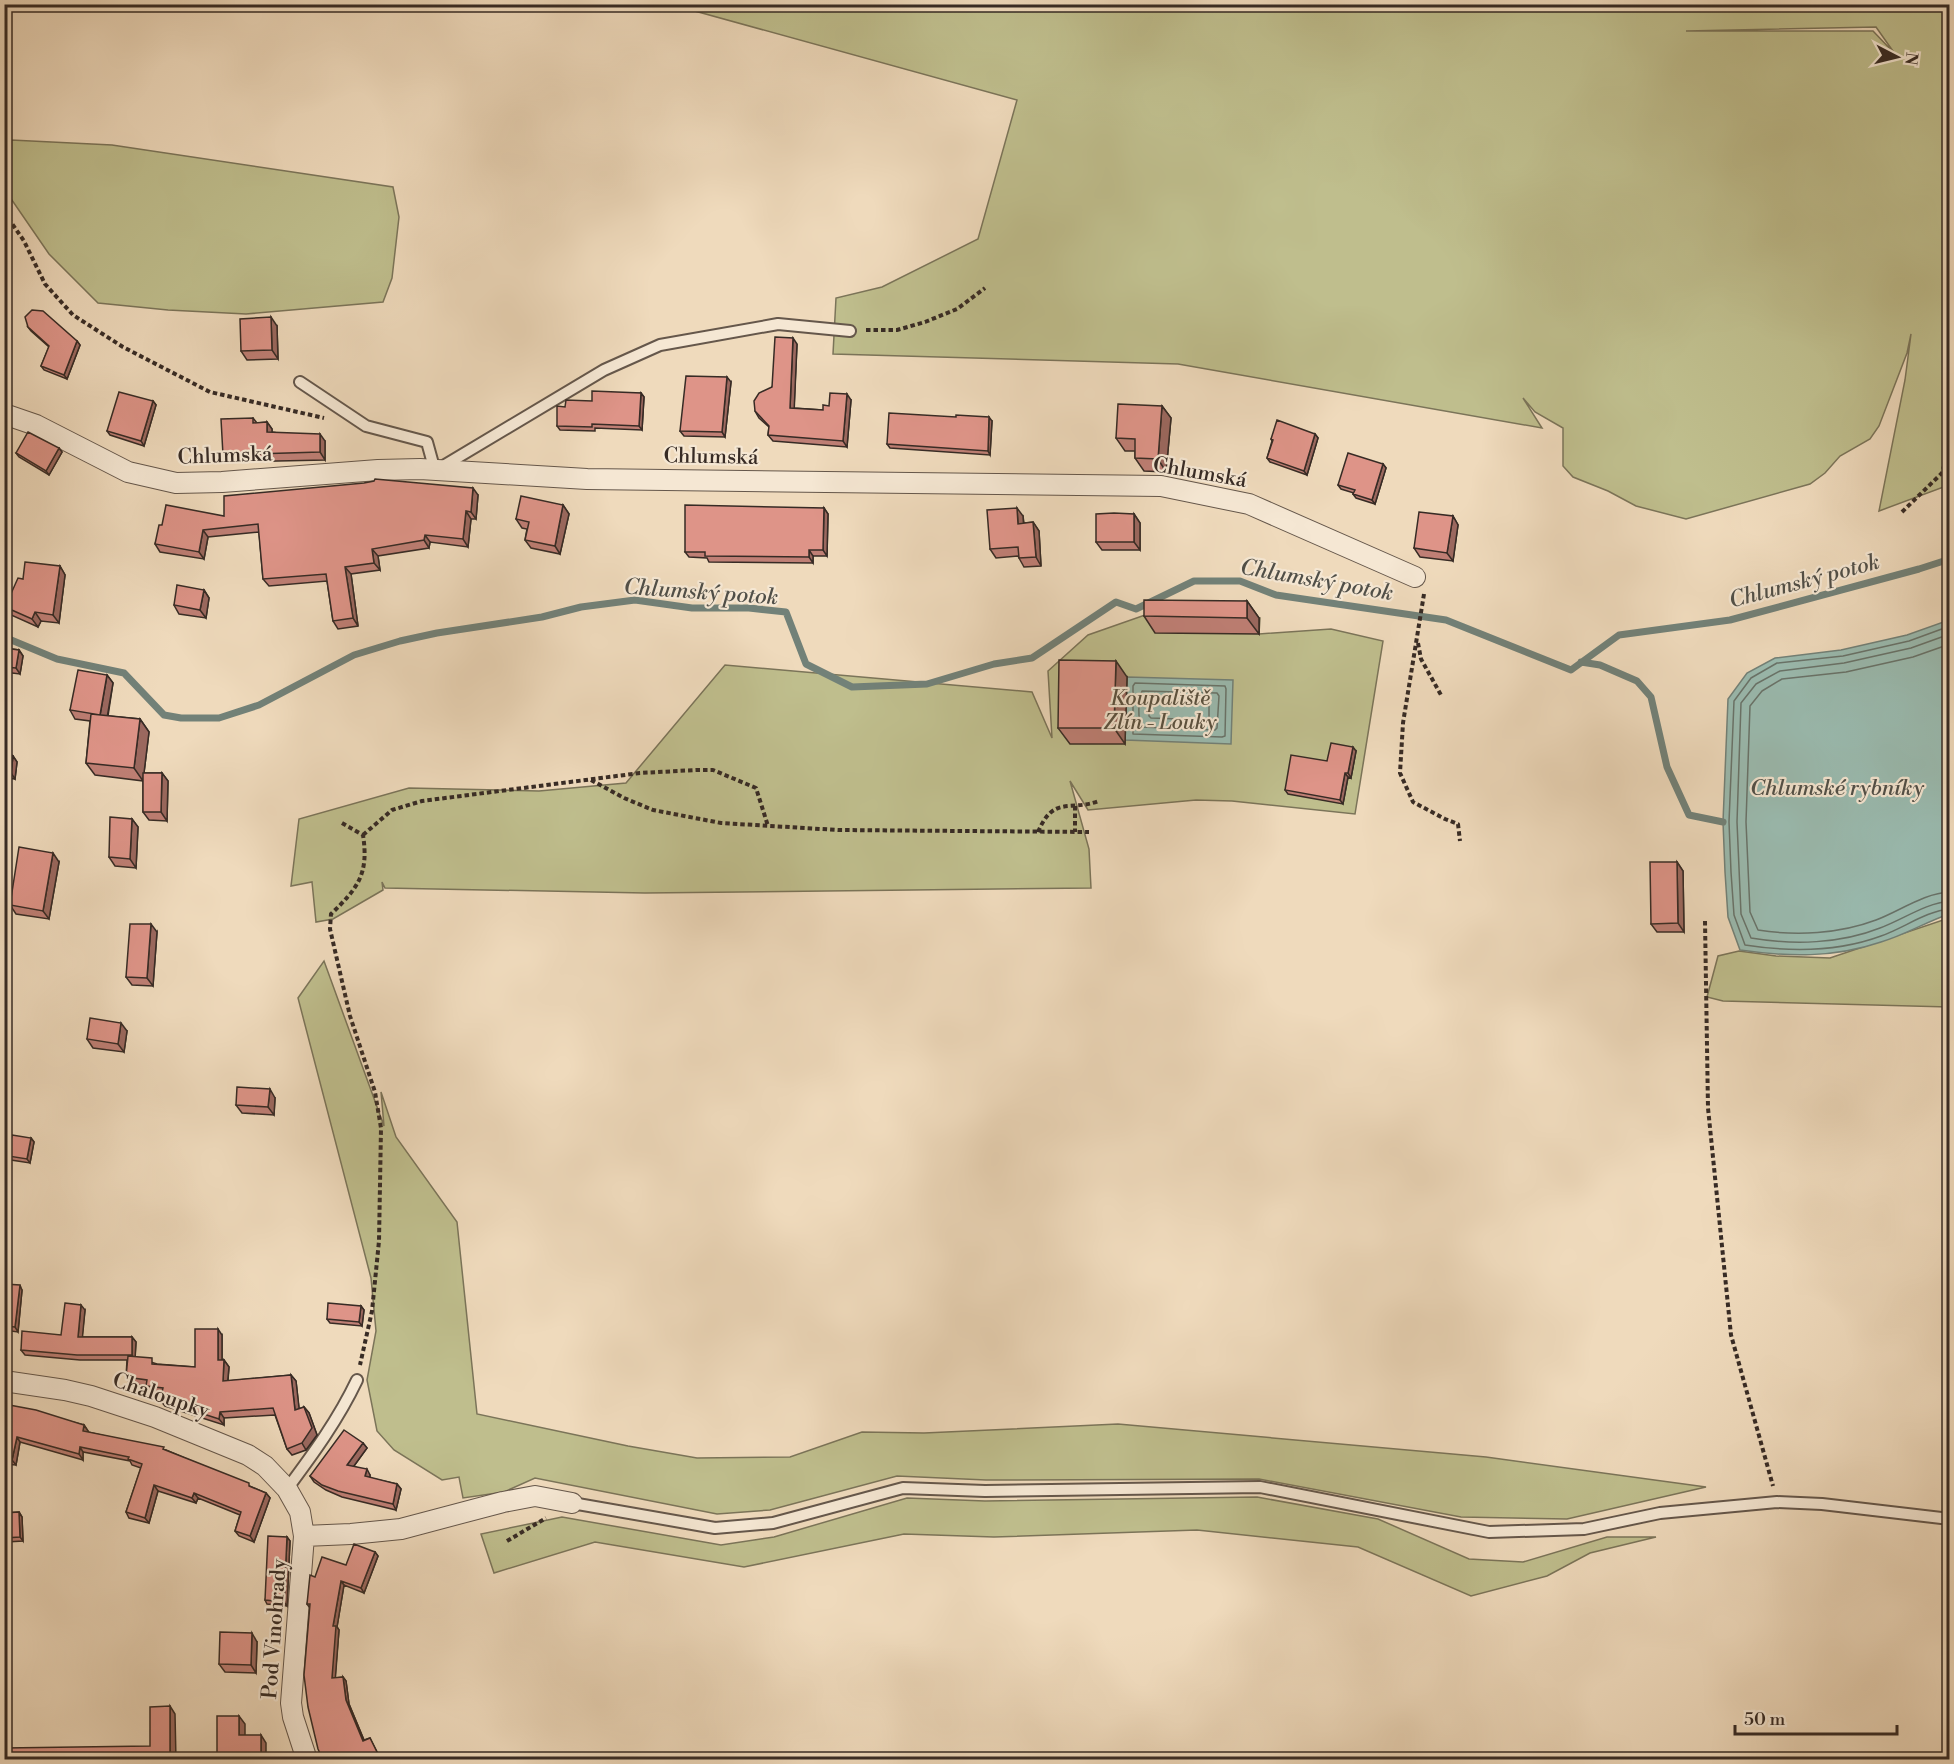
<svg xmlns="http://www.w3.org/2000/svg" width="1954" height="1764" viewBox="0 0 1954 1764" font-family="'Libre Bodoni',serif">
  <style>
    .green { fill: #bfbe8d; stroke: #7b7459; stroke-width: 1.5; fill-rule: evenodd }
    .water { fill: #9abbb0; stroke: #728178; stroke-width: 1.5 }
    .lines { fill: none; stroke-linecap: round; stroke-linejoin: round }
    .shore { stroke: #68736a; stroke-width: 1.5 }
    .stream { stroke: #728178; stroke-width: 7 }
    .lane-casing { stroke: #65574b; stroke-width: 14 }
    .street-casing { stroke: #65574b; stroke-width: 22 }
    .path { stroke: #372b25; stroke-width: 4; stroke-dasharray: 4.5 3; stroke-linecap: butt }
    .lane { stroke: #f5e7d3; stroke-width: 10 }
    .street { stroke: #f5e7d3; stroke-width: 20 }
    .wall { fill: #bf7f75; stroke: #372b25; stroke-width: 1.5 }
    .shaded-wall { fill: #9b685f; stroke: #372b25; stroke-width: 1.5 }
    .building { fill: #de9488; stroke: #372b25; stroke-width: 1.5 }
    .labels { text-anchor: middle; stroke-width: 4.5; stroke-linejoin: round; paint-order: stroke }
    .street-label { font-size: 21px; fill: #372b25; stroke: #f5e7d3 }
    .park-label { font-size: 21px; font-style: italic; fill: #59503f; stroke: #f5e7d3 }
    .water-label { font-size: 22px; font-style: italic; fill: #504f48; stroke: #f5e7d3 }
  </style>
  <rect width="100%" height="100%" fill="#efdabc"/>
  <filter id="stains"><feTurbulence type="fractalNoise" baseFrequency=".00333" numOctaves="4"/><feColorMatrix values="0 0 0 0 .2 0 0 0 0 .09 0 0 0 0 .02 0 0 0 .5 -.17"/></filter>
  <radialGradient id="worn" r=".72"><stop offset=".6" stop-color="#630" stop-opacity="0"/><stop offset="1" stop-color="#630" stop-opacity=".3"/></radialGradient>
  <path class="green" d="M673,5h1276v480l-70,26 26,-131 6,-46 -4,19 -28,73 -9,13 -30,17 -15,17 -15,11 -124,35 -50,-13 -28,-15 -35,-14 -10,-11v-38l-28,-16 -12,-14 19,30 -364,-64 -345,-10 3,-56 46,-11 96,-48 39,-139zM1876,27l19,27 -22,-23h-187z
    M11,140l101,5 281,42 6,30 -7,61 -9,24 -137,12 -78,-4 -70,-7 -49,-49 -44,-64v-47z
    M1145,615l115,3 -1,16 72,-5 52,12 -28,173 -123,-13 -36,-1 -108,10 -18,-29 19,68 2,39 -446,5 -260,-5 -3,-6 1,8 -50,29 -17,3 -4,-40 -21,4 8,-67 110,-31 130,3 87,-8 99,-118 307,27 20,46 -4,-67 40,-36z
    M1949,918v89l-226,-6 -16,-4 11,-41 21,-5 37,5 54,2z
    M324,961l60,165 -3,-34 15,45 61,85 20,192 151,32 69,12 93,-1 72,-25 62,1 194,-9 368,33 220,30 -139,32 -106,-2 -202,-38 -273,1 -89,-4 -127,34 -53,4 -182,-36 -31,14 -41,6 -4,-21 -17,3 -48,-30 -17,-19 -10,-51 9,-49 -5,-53 -73,-280z
    M1257,1497l121,22 91,40 54,3 84,-25h49l-66,16 -43,23 -76,20 -113,-49 -161,-17 -203,7 -90,-3 -160,33 -149,-25 -101,31 -13,-39 81,-17 159,28 53,-8 133,-39 78,3z"/>
  <path class="water" d="M1949,620v294c-23,8 -44,21 -68,28 -47,16 -93,15 -141,8l-12,-33 -3,-45 -2,-50 5,-123 19,-26 28,-15 66,-8 66,-15z
    M1127,677l106,3 -2,64 -106,-4z"/>
  <g class="lines">
    <path class="shore" d="M1950,626l-41,15 -66,15 -66,7 -26,15 -17,23 -5,121 2,50 3,43 11,30c45,7 93,7 136,-9 23,-8 45,-25 69,-27
      M1950,634l-39,14 -67,15 -64,8 -24,13 -15,19 -4,119 4,92 10,24c42,7 89,6 129,-10 22,-8 46,-25 70,-27
      M1950,644l-37,13 -67,15 -64,7 -20,12 -12,15 -4,116 4,90 8,18c38,6 81,4 118,-10 24,-9 48,-27 74,-28
      M1135,683l90,3 1,3 -1,47 -3,1 -89,-3v-48z
      M1142,691l75,2 2,3 -2,32 -2,2 -74,-3c-3,-9 -3,-27 1,-36z
      M1151,700l56,2 2,3v13l-3,2 -55,-2 -2,-2v-13z"/>
    <path class="stream" d="M4,637l53,22 67,14 40,42 17,3h38l40,-13 95,-50 46,-14 37,-8 105,-16 39,-10 54,-7 57,8h57l37,4 20,52 46,23 75,-3 67,-20 38,-6 84,-56 20,7 58,-28h46l36,14 170,25 125,50 48,-35 111,-15 189,-51 31,-10
      M1581,662l19,3 37,16 14,16 16,70 22,48 34,7"/>
    <defs>
      <path id="lane" d="M300,382l66,44 61,16 8,29 169,-101 56,-25 118,-21 72,7
        M287,1489c26,-35 51,-69 70,-109
        M572,1503l143,25 58,-5 130,-35 82,3 275,-4 229,45 95,-3 76,-16 117,-11 45,2 128,15"/>
      <path id="street" d="M4,414l32,11 92,47 48,11 46,-1 156,-12 42,-1 167,10 574,7 88,18 166,73
        M4,1381l61,9 26,6 64,21 93,38 17,11 22,23 13,23 4,24 -13,167 2,14 14,43
        M304,1536l47,-2 50,-5 102,-27 32,-6 37,7"/>
    </defs>
    <use href="#lane" class="lane-casing"/>
    <use href="#street" class="street-casing"/>
    <path class="path" d="M4,212l20,29 21,43 28,31 50,32 87,45 114,26
      M866,330h31l28,-8 32,-13 28,-21
      M1902,512l40,-39 8,-28
      M1424,594l-21,129 -3,50 13,29 32,17 13,5 2,17
      M1418,643l3,16 20,36
      M591,780l33,18 29,12 68,13 117,7 251,2
      M1075,806v26
      M342,823l21,12c6,39 -5,53 -32,79l-1,15 20,87 25,76 6,36 -2,113 -7,70 -12,54
      M1038,832c16,-37 30,-20 61,-31
      M363,835l29,-25 30,-9 218,-28 56,-3h17l43,18 12,38
      M1705,921l3,187 23,227 42,151
      M507,1541l39,-23"/>
    <use href="#lane" class="lane"/>
    <use href="#street" class="street"/>
  </g>
  <path class="wall" d="M277,326l1,33 -31,1 -6,-9z
    M28,327l49,14 3,4 -13,34 -23,-9 -3,-4 8,-19 -18,-16z
    M797,344l-3,64 29,2 6,-4 22,-6 -4,47 -74,-6 -5,-6 1,-8 -10,-9 -4,-7 17,-24z
    M731,382l-6,55 -41,-1 -4,-5z
    M641,393l3,4 -2,33 -47,-2v3l-35,-1 -3,-4 8,-19z
    M153,401l3,4 -12,41 -34,-11 -3,-4z
    M1162,406l9,12 -5,54 -22,-1 -9,-13v-7h-10l-9,-13z
    M253,418l4,5 10,-1 5,7v3l53,9v19l-97,2 -5,-7z
    M992,421l-2,34 -100,-7 -3,-4z
    M1315,434l3,4 -11,37 -37,-13 -3,-4 5,-17 -1,-2z
    M59,448l3,4 -13,23 -30,-18 -3,-4z
    M1383,464l3,4 -11,36 -19,-6 -3,-4 1,-1 -13,-4 -3,-4z
    M478,495l-2,24h-5l-3,28 -38,-5 -1,6 -51,8 2,14 -29,4 7,52 -20,3 -5,-8 -6,-40 -58,5 -6,-7 -4,-47 -51,5 -4,22 -44,-7 -5,-8 7,-19 62,-9z
    M563,505l6,9 -9,40 -29,-6 -6,-8 2,-11 -5,-1 -6,-9z
    M824,508l4,6 -1,42h-14v7l-104,-1 -2,-4 -18,-1 -4,-5z
    M1134,514l6,9v27h-38l-6,-8z
    M1023,516l1,7 9,-1 6,9 2,35 -17,1 -5,-9 -1,-2 -22,2 -6,-9z
    M1453,516l5,9 -5,36 -33,-4 -6,-9z
    M60,566l5,9 -6,48 -18,-2 -3,6 -27,-12 -6,-8z
    M204,590l5,8 -3,20 -27,-4 -5,-9z
    M1247,601l12,17v16l-104,-1 -11,-17z
    M4,648l15,2 4,6 -3,18 -16,-2z
    M107,675l6,8 -5,33 32,3 9,13 -5,41h18l6,8 -1,40 -18,-1 -6,-8v-31l-48,-6 -9,-12 4,-42 -15,-2 -5,-9z
    M1127,677l-2,67h-55l-12,-16z
    M1356,751l-5,27 -3,-1 -5,27 -55,-10 -3,-4 42,-29z
    M4,755l9,1 4,6 -2,17 -11,-2z
    M132,819l6,8 -2,41 -21,-2 -6,-9z
    M59,862l-10,57 -33,-5 -6,-9z
    M1677,862l6,9 1,61h-27l-6,-8z
    M157,932l-4,54 -21,-1 -6,-8z
    M127,1031l-3,21 -31,-4 -6,-9z
    M275,1098l-1,17 -32,-2 -6,-8z
    M31,1138l3,4 -4,21 -19,-3 -3,-4z
    M4,1284l18,6 -4,42 -14,-2z
    M361,1306l3,4 -2,16 -32,-3 -3,-4z
    M85,1310l-3,27h50l4,5 -1,15 22,7 38,3 27,-32v25h2l5,7 -1,14 63,-6 5,6 3,28 5,-2 5,6 8,22 -11,15 -14,5 -5,-6 -12,-34 -51,3v7l-59,-19 -5,-6 1,-6 -10,-1 -5,-7 -16,-2 -4,-7 1,-17h-47l-55,-5 -4,-5 40,-15z
    M4,1404l80,21 4,6v1l78,18 100,43 4,5 -16,44 -15,-6 -4,-5 5,-16 -42,-17 -2,5 -38,-12 -9,32 -20,-5 -3,-6 15,-44 -9,-3 -2,-4 -47,-9v8l-63,-18 -4,23 -12,-1z
    M363,1443l4,5 -13,18 16,9v3l27,6 4,5 -5,21 -54,-13 -16,-7 -12,-8 -4,-6z
    M19,1512l3,5 1,24 -17,1 -2,-2v-27z
    M287,1537l3,4 -3,65 -20,-2 -2,-4z
    M375,1552l3,4 -14,37 -20,-8 -7,42 2,3 -4,48 8,-1 3,4 3,23 15,36 6,-2 11,22h-58l-13,-152 -3,-4 8,-27 31,-12z
    M257,1642l-1,31 -31,-1 -6,-8z"/>
  <path class="shaded-wall" d="M271,317l6,9 1,33 -6,-9z
    M793,338l4,6 -3,70 -4,-6z
    M77,341l3,4 -13,34 -3,-4z
    M727,377l4,5 -6,55 -3,-5z
    M641,393l3,4 -2,33 -3,-4z
    M847,394l4,6 -4,47 -4,-6z
    M153,401l3,4 -12,41 -3,-5z
    M1162,406l9,12 -5,54 -8,-13z
    M989,417l3,4 -2,34 -2,-4z
    M267,422l5,7v10l-5,-7z
    M320,434l5,7v19l-5,-8z
    M1315,434l3,4 -11,37 -3,-4z
    M59,448l3,4 -13,23 -3,-4z
    M1383,464l3,4 -11,36 -3,-4z
    M473,488l5,7 -2,24 -5,-7z
    M563,505l6,9 -9,40 -5,-8z
    M824,508l4,6 -1,42 -4,-6z
    M1017,508l6,8 1,16 -6,-8z
    M466,511l5,8 -3,28 -5,-8z
    M1134,514l6,9v27l-6,-8z
    M1453,516l5,9 -5,36 -6,-8z
    M1033,522l6,9 2,35 -5,-9z
    M203,530l5,7 -4,22 -5,-7z
    M425,535l5,7 -1,6 -5,-8z
    M372,549l6,7 2,14 -6,-7z
    M809,550l4,6v7l-4,-6z
    M60,566l5,9 -6,48 -6,-8z
    M345,567l6,7 7,52 -5,-8z
    M204,590l5,8 -3,20 -6,-8z
    M1247,601l12,17v16l-12,-16z
    M35,612l6,9 -3,6 -6,-8z
    M19,650l4,6 -3,18 -4,-6z
    M1116,661l11,16 -2,67 -11,-16z
    M107,675l6,8 -7,41 -6,-8z
    M140,719l9,13 -6,49 -9,-13z
    M1353,747l3,4 -5,27 -3,-5z
    M13,756l4,6 -2,17 -4,-6z
    M162,773l6,8 -1,40 -6,-9z
    M1345,773l3,4 -5,27 -3,-4z
    M132,819l6,8 -2,41 -6,-9z
    M53,853l6,9 -10,57 -6,-8z
    M1677,862l6,9 1,61 -6,-9z
    M151,924l6,8 -4,54 -6,-8z
    M121,1023l6,8 -3,21 -6,-8z
    M270,1089l5,9 -1,17 -6,-8z
    M31,1138l3,4 -4,21 -3,-4z
    M20,1285l2,5 -4,42 -3,-5z
    M81,1305l4,5 -3,32 -4,-5z
    M361,1306l3,4 -2,16 -3,-4z
    M218,1329l4,6v32l-4,-7z
    M132,1337l4,5 -1,18 -3,-5z
    M224,1360l5,7 -2,21 -4,-7z
    M291,1375l5,6 4,35 -5,-6z
    M304,1407l5,6 8,22 -11,15 -4,-7z
    M220,1412l4,6v7l-5,-6z
    M84,1425l4,6 -1,5 -4,-5z
    M17,1437l3,5 -4,23 -4,-5z
    M363,1443l4,5 -16,22 -4,-5z
    M80,1447l3,5v8l-4,-6z
    M367,1469l3,6 -1,7 -4,-6z
    M397,1484l4,5 -5,21 -3,-6z
    M154,1485l4,6 -9,32 -4,-5z
    M194,1493l4,5 -2,5 -4,-5z
    M266,1493l4,5 -16,44 -4,-6z
    M19,1512l3,5 1,24 -3,-4z
    M287,1537l3,4 -3,65 -3,-4z
    M375,1552l3,4 -14,37 -3,-5z
    M341,1581l3,4 -7,42 2,3 -4,53 -3,-5 1,-52z
    M252,1633l5,9 -1,31 -5,-8z
    M343,1677l3,4 3,23 17,41 -3,-4 -17,-41z
    M170,1706l5,8 1,46h-6z
    M239,1716l6,8v20l-6,-9z
    M261,1735l5,8v17h-5z"/>
  <path class="building" d="M32,310l11,1 34,30 -13,34 -23,-9 8,-20 -21,-19 -3,-10z
    M271,317l1,33 -31,1 -1,-32z
    M775,337l18,1 -3,70 33,2v-5l6,1 1,-13 17,1 -4,47 -75,-6 1,-9 -14,-15 -1,-10 5,-8 13,-6z
    M686,376l41,1 -5,55 -42,-1z
    M592,391l49,2 -2,33 -47,-2v3l-35,-1v-20l8,1 1,-7 26,1z
    M119,392l34,9 -12,40 -34,-10z
    M1118,404l44,2 -4,53 -23,-1v-19l-19,-1z
    M889,413l67,4v-2l33,2 -1,34 -101,-7z
    M253,418v5l14,-1v10l53,2v18l-97,3 -2,-36z
    M1277,420l38,14 -11,37 -37,-13 6,-18 -2,-1z
    M28,432l31,16 -13,23 -30,-18z
    M1348,453l35,11 -11,36 -19,-6 2,-4 -17,-5z
    M375,479l98,9 -2,24 -5,-1 -3,28 -38,-4 -1,5 -52,9 2,14 -29,4 8,51 -20,3 -7,-47 -63,5 -5,-55 -55,6 -4,22 -44,-8 4,-19h3l4,-20 58,11v-20l140,-13 10,-2z
    M521,496l42,9 -8,41 -30,-6 4,-18 -13,-3z
    M685,505l139,3 -1,42h-14v7l-104,-1v-4h-20z
    M1017,508l1,16 15,-2 3,35 -17,1 -1,-11 -28,2 -3,-39z
    M1419,512l34,4 -6,37 -33,-5z
    M1114,513l20,1v28h-38v-28z
    M25,562l35,4 -7,49 -18,-3 -3,7 -27,-12 13,-29 5,1z
    M177,585l27,5 -4,20 -26,-5z
    M1144,600l103,1v17l-103,-2z
    M4,648l15,2 -3,18 -12,-1z
    M1059,660l57,1 -2,67h-56z
    M78,670l29,5 -7,40 -30,-5z
    M91,714l49,5 -6,49 -48,-5z
    M1331,743l22,4 -5,26h-3l-5,27 -55,-10 6,-35 36,6z
    M4,755l9,1 -2,17 -7,-1z
    M143,773h19l-1,39h-18z
    M110,817l22,2 -2,40 -21,-2z
    M19,847l34,6 -10,58 -33,-6z
    M1650,862h27l1,61 -27,1z
    M130,924h21l-4,54 -21,-1z
    M90,1018l31,5 -3,21 -31,-5z
    M237,1087l33,2 -2,18 -32,-2z
    M12,1135l19,3 -4,21 -19,-3z
    M4,1284l16,1 -5,42 -11,-1z
    M65,1303l16,2 -3,32h54v18h-55l-56,-5 1,-19 39,4z
    M328,1303l33,3 -2,16 -32,-3z
    M195,1329h23v31h6l-1,21 68,-6 4,35 9,-3 8,21 -10,15 -15,6 -14,-41 -53,4 -1,7 -59,-19 3,-12 -17,-2 1,-6 -21,-3 2,-21 24,2v6l43,3z
    M4,1404l32,6 48,15 -1,6 81,16 -1,2 86,34v3l17,7 -16,43 -15,-5 6,-19 -47,-19 -2,5 -38,-13 -9,33 -19,-6 16,-48 -14,-5 1,-2 -49,-10 -1,7 -62,-17 -5,23 -8,-1z
    M344,1430l19,13 -16,22 20,4 -2,7 32,8 -4,20 -55,-13 -16,-6 -12,-9z
    M19,1512l1,25 -16,1v-25z
    M268,1536l19,1 -3,65 -19,-2z
    M354,1544l21,8 -14,36 -20,-7 -8,45h3l-4,52 11,-1 3,23 17,41 7,-3 10,20 -4,2h-53l-5,-11 -10,-42 -4,-32 6,-71h-3l3,-29 5,2 7,-20 24,8z
    M220,1632l32,1 -1,32 -32,-1z
    M170,1706v54h-166v-12l146,-2v-39z
    M217,1716h22v19h22v25h-44z"/>
  <g class="labels">
    <g class="street-label">
      <text transform="translate(225 455) rotate(-2)" y="7">Chlumská</text>
      <text transform="translate(711 456) rotate(1)" y="7">Chlumská</text>
      <text transform="translate(1200 472) rotate(10)" y="7">Chlumská</text>
      <text transform="translate(161 1395) rotate(19)" y="7">Chaloupky</text>
      <text transform="translate(274 1629) rotate(-86)" y="7">Pod Vinohrady</text>
    </g>
    <g class="park-label">
      <text x="1160" y="705">Koupaliště<tspan x="1160" dy="24">Zlín - Louky</tspan></text>
    </g>
    <g class="water-label">
      <text transform="translate(1317 579) rotate(10)" y="8">Chlumský potok</text>
      <text transform="translate(1804 580) rotate(-15)" y="8">Chlumský potok</text>
      <text transform="translate(701 591) rotate(4)" y="8">Chlumský potok</text>
      <text x="1837" y="795">Chlumské rybníky</text>
    </g>
  </g>
  <rect width="1954" height="1764" fill="none" stroke="#efdabc" stroke-width="24"/>
  <rect x="6" y="6" width="1942" height="1752" fill="none" stroke="#372b25" stroke-width="3"/>
  <rect x="12" y="12" width="1930" height="1740" fill="none" stroke="#372b25" stroke-width="1.5"/>
  <g transform="translate(1897 57) rotate(97)" stroke="#f5e7d3" stroke-width="4.5" paint-order="stroke">
  <path d="M0-4.5L10 22L0 15L-10 22Z" fill="#372b25"/>
  <text y="-9" font-size="16" font-weight="bold" text-anchor="middle" fill="#372b25">N</text>
  </g>
  <path d="M1735 1725v9h162v-9" fill="none" stroke="#372b25" stroke-width="3"/>
  <text x="1744" y="1725" font-size="18" fill="#372b25" stroke="#f5e7d3" stroke-width="4.5" paint-order="stroke">50 m</text>
  <rect width="100%" height="100%" filter="url(#stains)"/>
  <rect width="100%" height="100%" fill="url(#worn)"/>
</svg>
